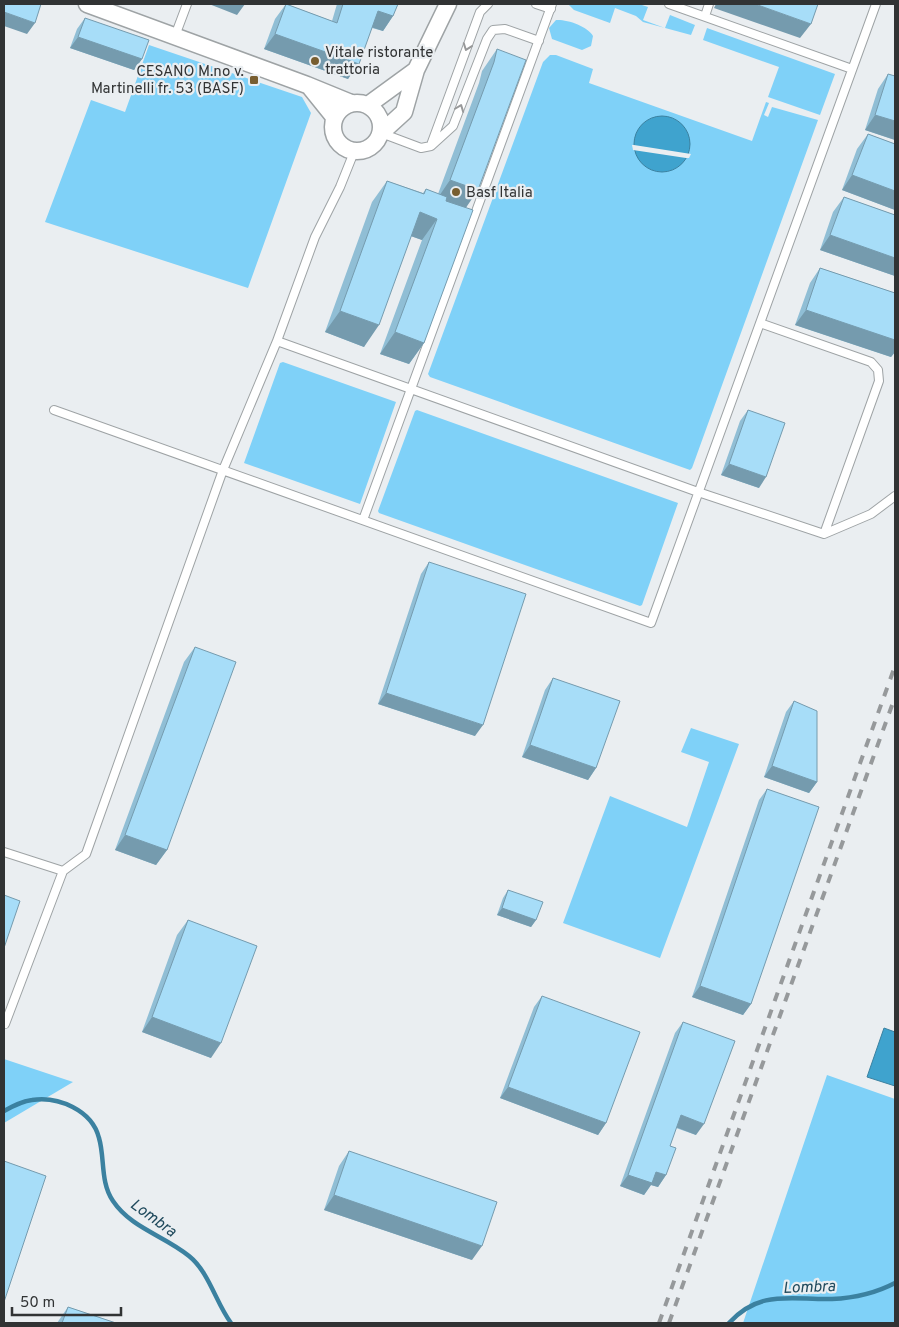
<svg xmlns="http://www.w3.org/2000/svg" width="899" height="1327" viewBox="0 0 899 1327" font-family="Overpass,sans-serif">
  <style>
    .green { fill: #7fd1f8 }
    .water { fill: #3fa3ce; stroke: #3b81a0 }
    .pier { fill: #eaeef1 }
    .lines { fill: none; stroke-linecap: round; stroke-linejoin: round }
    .stream { stroke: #3b81a0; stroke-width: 4.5 }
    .service-casing { stroke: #9ea3a5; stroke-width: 10 }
    .minor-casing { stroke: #9ea3a5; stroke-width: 19 }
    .service { stroke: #fff; stroke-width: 8 }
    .minor { stroke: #fff; stroke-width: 16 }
    .rail { stroke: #96999b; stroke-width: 4; stroke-dasharray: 9 9; stroke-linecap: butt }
    .wall { fill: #90bed5 }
    .shaded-wall { fill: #759bae }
    .building { fill: #a7ddf8; stroke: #759bae }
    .oneway { stroke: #98999a }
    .poi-dot { fill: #785e30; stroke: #eaeef1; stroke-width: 2 }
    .labels { text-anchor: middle; stroke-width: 4.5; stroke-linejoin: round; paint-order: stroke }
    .poi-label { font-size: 15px; fill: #313334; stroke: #eaeef1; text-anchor: start }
    .water-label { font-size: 16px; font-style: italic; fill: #204a5d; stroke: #eaeef1 }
  </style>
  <rect width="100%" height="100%" fill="#eaeef1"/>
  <path class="green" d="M568,4h71l9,3 -5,13 22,8 5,-13 25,10 -4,10 -48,-13 -7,-6 -21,-8 -5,15 -36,-13z
    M556,20c10,-1 32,6 37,16l-2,10 -9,4 -30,-11 -3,-11z
    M707,28l128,46 -15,41 -52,-18 11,-30 -76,-27z
    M149,45l153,52 9,16 -63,175 -203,-66 46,-122 34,12z
    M556,55l37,14 -4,14 163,58 14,-39 3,1 -5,12 4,2 4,-10 46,13 -126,348 -2,2 -260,-93 -2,-3 115,-312 7,-7z
    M283,362l113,40 -36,102 -116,-41 36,-100z
    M417,410l261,93 -36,102 -2,1 -261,-93 -1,-2 37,-100z
    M691,728l48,16 -79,214 -97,-35 47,-127 77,31 22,-65 -28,-10z
    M4,1059l69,23 -69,41z
    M827,1075l68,24v224h-152z"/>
  <path class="water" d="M634 144a28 28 0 1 1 56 0a28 28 0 1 1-56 0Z
    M884,1028l11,4v54l-28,-9z"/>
  <path class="pier" d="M632,145h2l57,9 -2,4h-3l-53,-8z"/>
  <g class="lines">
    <path class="stream" d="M4,1111c9,-5 18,-10 28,-11 26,-4 60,10 67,38 6,20 1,44 14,63 18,27 52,35 76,55 20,16 27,47 42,67
      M729,1323c31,-34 62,-23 103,-24 21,-1 44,-6 63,-16"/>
    <defs>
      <path id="service" d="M536,4l15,5
        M669,4l183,65
        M705,16l4,-12
        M175,36l12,-32
        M381,133l40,15 10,-2 22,-20 34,-87 6,-9 12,-1 34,12
        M431,145l49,-133 8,-8
        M354,152l-14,35 -25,50 -38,104 421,151 126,42 47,-20 24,-18
        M760,323l111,39 7,8 1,11 -55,153
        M54,410l597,213 225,-619
        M363,520l189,-516
        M4,852l59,19 23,-17 137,-384 54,-129
        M5,1024l58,-153"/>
      <path id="minor" d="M87,4l220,81 44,18
        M309,86l25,31
        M333 127a24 24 0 1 1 48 0a24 24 0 1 1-48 0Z
        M368,105l48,-35
        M381,133l23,-21 12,-42 32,-66"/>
    </defs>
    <use href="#service" class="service-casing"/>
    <use href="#minor" class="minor-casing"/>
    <use href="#service" class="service"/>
    <use href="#minor" class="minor"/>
    <path class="rail" d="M659,1323l236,-657
      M669,1323l226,-626"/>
  </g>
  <path class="wall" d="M286,4l46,17 5,-17h61l-5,12 -10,15 -11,-3 -24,51 -84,-30 11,-30z
    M85,18l57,41 -8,11 -64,-22 7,-19z
    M497,49l-31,159 -42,135 -15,21 -29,-10 42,-114 -11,-4 -47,111 -39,-15 47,-130 15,-21 36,12 3,-4 12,5 41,-111 3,-12z
    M888,74l7,66 -30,-10 13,-41z
    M868,134l27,10v66l-53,-20 15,-41z
    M844,197l51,18v61l-75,-26 13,-38z
    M820,268l75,25v59l-4,5 -96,-32 15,-42z
    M748,410l11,78 -38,-13 19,-54z
    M429,562l46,174 -97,-32 43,-130z
    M195,647l-28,203 -11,15 -41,-15 69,-188z
    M553,678l43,90 -8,12 -66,-23 23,-67z
    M794,701l23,81 -8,11 -45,-16 22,-65z
    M767,789l-16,215 -8,11 -51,-18 67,-197z
    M508,890l28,30 -5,7 -34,-12 6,-17z
    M188,920l23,138 -69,-26 35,-97z
    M542,996l64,127 -8,12 -98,-37 34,-91z
    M683,1022l13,113 -20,-7 -6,18 -4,29 -8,12 -7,-2 -7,10 -24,-9 55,-153z
    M349,1151l123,109 -148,-50 15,-44z
    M68,1307l48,16h-59z"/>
  <path class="shaded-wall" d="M209,4h36l-8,11z
    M716,4h39l56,20 -11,14 -86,-30z
    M378,11l15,5 -10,15 -15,-5z
    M4,12l31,11 -8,11 -23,-8z
    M275,34l84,30 -11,15 -84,-30z
    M78,37l64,22 -8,11 -64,-22z
    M875,115l20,6v19l-30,-10z
    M852,175l43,16v19l-53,-20z
    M450,180l28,10 -15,22 -28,-10z
    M420,212l17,7 -15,21 -17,-6z
    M830,235l65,23v18l-75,-26z
    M806,310l89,30v12l-4,5 -96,-32z
    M340,311l39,14 -15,22 -39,-15z
    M395,332l29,11 -15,21 -29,-10z
    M729,464l37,13 -7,11 -38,-13z
    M386,693l97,32 -8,11 -97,-32z
    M530,745l66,23 -8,12 -66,-23z
    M772,766l45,16 -8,11 -45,-16z
    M125,835l42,15 -11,15 -41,-15z
    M502,908l34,12 -5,7 -34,-12z
    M700,986l51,18 -8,11 -51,-18z
    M152,1017l69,26 -10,15 -69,-26z
    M508,1087l98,36 -8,12 -98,-37z
    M681,1115l23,9 -8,11 -23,-9z
    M656,1172l10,3 -8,12 -7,-2 -7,10 -24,-9 8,-11z
    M334,1195l148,51 -10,14 -148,-50z"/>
  <path class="building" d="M4,4h37l-6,19 -31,-11z
    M286,4l51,19 6,-19h55l-5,12 -15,-5 -19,53 -84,-30z
    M755,4h63l-7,20z
    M85,18l64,22 -7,19 -64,-22z
    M497,49l29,11 -48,130 -28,-10 44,-118z
    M888,74l7,2v45l-20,-6z
    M868,134l27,10v47l-43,-16z
    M387,181l37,13 2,-5 21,8 -1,4 27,9 -49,133 -29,-11 42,-113 -17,-7 -41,113 -39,-14z
    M844,197l51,18v43l-65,-23z
    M820,268l75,25v47l-89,-30z
    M748,410l37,13 -19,54 -37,-13z
    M429,562l97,32 -43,131 -97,-32z
    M195,647l41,15 -69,188 -42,-15z
    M553,678l67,23 -24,67 -66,-23z
    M794,701l23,10v71l-45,-16z
    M767,789l52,18 -68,197 -51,-18z
    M508,890l35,12 -7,18 -34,-12z
    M4,895l16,6 -16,47z
    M188,920l69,26 -36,97 -69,-26z
    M542,996l98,36 -34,91 -98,-36z
    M683,1022l52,19 -31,83 -23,-9 -11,31 6,2 -10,27 -10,-3 -4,11 -24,-8z
    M349,1151l148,51 -15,44 -148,-51z
    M4,1161l42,15 -42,126z
    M68,1307l48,16h-54z"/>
  <defs><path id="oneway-chevron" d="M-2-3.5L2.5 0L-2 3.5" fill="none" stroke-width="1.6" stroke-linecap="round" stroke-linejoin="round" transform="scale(1.25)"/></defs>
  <g class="oneway">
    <use href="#oneway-chevron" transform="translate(467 47) rotate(110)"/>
    <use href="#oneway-chevron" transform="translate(460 108) rotate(-69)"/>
  </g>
  <g class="poi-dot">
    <circle cx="315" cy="61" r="5"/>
    <rect x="249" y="75" width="10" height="10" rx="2.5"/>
    <circle cx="456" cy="192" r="5"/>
  </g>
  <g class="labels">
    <g class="poi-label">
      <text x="325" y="57">Vitale ristorante<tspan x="325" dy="17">trattoria</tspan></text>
      <text x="244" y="76" text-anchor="end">CESANO M.no v.<tspan x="244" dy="17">Martinelli fr. 53 (BASF)</tspan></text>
      <text x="466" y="197">Basf Italia</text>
    </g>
    <g class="water-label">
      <text transform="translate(154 1217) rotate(36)" y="6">Lombra</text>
      <text transform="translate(809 1286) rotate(-2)" y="6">Lombra</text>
    </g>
  </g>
  <rect width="899" height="1327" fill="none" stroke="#313334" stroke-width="10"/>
  <path d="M12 1307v8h109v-8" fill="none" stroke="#313334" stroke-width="2.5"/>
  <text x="20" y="1307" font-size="15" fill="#313334" stroke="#eaeef1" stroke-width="4" paint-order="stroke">50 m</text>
</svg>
